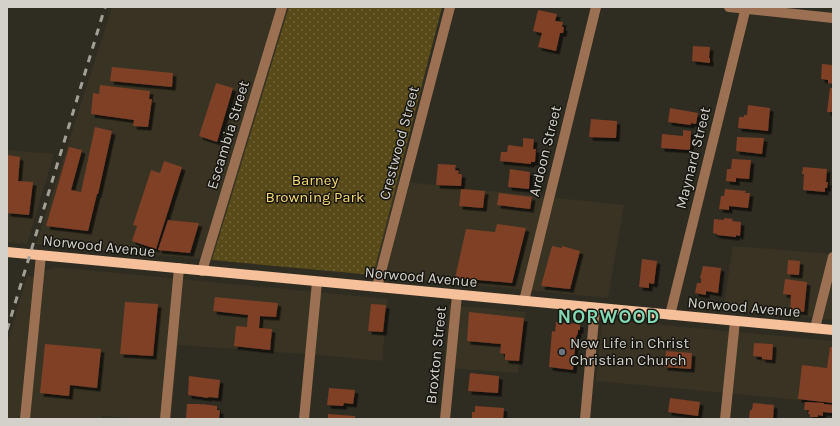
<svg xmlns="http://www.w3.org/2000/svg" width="840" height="426" viewBox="0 0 840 426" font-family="Karla,sans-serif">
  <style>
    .built { fill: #383322 }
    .park { fill: url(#park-dots) }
    .building { fill: #7f3f28; filter: url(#shadow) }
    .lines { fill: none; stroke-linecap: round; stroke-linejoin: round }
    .minor { stroke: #9c7153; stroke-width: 10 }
    .major { stroke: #f5c09a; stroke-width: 10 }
    .rail { stroke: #a2a097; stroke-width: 3; stroke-dasharray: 7 7; stroke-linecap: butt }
    .worship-dot { fill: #6b7280; stroke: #161510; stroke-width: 1.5 }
    .labels { text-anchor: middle; stroke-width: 3; stroke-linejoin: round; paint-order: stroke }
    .street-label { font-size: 15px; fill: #d3d1ca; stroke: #161510 }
    .park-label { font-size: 15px; fill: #f8d975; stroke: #161510 }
    .poi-label { font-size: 15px; fill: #d3d1ca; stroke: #161510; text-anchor: start }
    .district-label { font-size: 19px; font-weight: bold; letter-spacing: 1px; fill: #83d9b3; stroke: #161510 }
  </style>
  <defs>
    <pattern id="park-dots" width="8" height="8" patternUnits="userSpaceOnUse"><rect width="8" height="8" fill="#594b19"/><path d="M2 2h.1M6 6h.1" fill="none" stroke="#706439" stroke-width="1.8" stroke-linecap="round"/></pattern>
    <filter id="shadow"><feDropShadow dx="3.5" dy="3.5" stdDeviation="0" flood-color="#0009"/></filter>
  </defs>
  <rect width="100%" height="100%" fill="#2f2c21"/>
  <path class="built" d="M112,7h177l-77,253 -176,-16z
    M7,150l47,4 -27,90 -20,-2z
    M397,181l227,24 -16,93 -235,-23z
    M733,246l100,8v66l-110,-11z
    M55,267l333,32 -6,62 -64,-6 -140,-10 -7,74h-36l-33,-3 -1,3h-94v-75l20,-68 5,1z
    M449,305l77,7 -8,61 -74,-5z
    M602,319l231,22v62l-237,-22z"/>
  <path class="park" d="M289,7h153l-69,268 -161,-15z"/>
  <path class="building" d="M538,10l19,4 -2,7 8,1 -1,5h2l-1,6h-3l-4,18 -18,-4 4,-14 -9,-2z
    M693,46l17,1 -1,11h1v5l-18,-2z
    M822,64l11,1v19l-5,-1v-3l-7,-1z
    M112,67l61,6 -1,14 -62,-6z
    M216,83l17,5 -16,54 -18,-6z
    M100,85l50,6 -1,8h3l-4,28 -15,-1 1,-6 -43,-6 2,-21 6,1z
    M830,88h3v24h-6z
    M748,105l22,3 -2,23 -30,-3 1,-11h5v-2h3z
    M670,108l28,5 -2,11 -5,-1v2l-23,-3z
    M591,119l26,2 -1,17 -27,-1z
    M95,127l17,4 -14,63h-1l-9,37 -42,-5 23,-79 13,3 -11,40 10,2z
    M683,130l8,1 -1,19 -29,-2 1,-14 21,2z
    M737,137l27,1 -2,16 -26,-3z
    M523,138l11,1 -1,10h3l-1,13h-4v2l-31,-3 1,-9h6l1,-7 15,2z
    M7,155l13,2 -2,24 15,1 -4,33 -22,-2z
    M732,159l19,1 -2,19 -13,-1v4l-10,-1 1,-12h4z
    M164,161l18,6 -26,82 -24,-8 5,-15 -4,-1 18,-55 9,3z
    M438,164l18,1 -1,5 4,1 -1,3h4l-1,12 -25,-1z
    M803,167l24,2 -1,13h2l-1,6h-2v4l-22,-2 1,-16h-2z
    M510,169l20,3 -1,17 -21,-2z
    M461,189l24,2 -2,17 -24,-2z
    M725,189l21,2 -1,2h5l-2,15 -19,-2v4l-10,-1 2,-13h3z
    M499,193l33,4 -2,12 -33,-4z
    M724,218l9,1 -1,2 9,1 -1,14 -4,-1v2l-19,-2v-1l-4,-1 1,-14 10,1z
    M168,220l31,3 -9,30 -32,-3z
    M497,224l29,4 -14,55 -57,-5 11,-49 29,3z
    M552,246l10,2v-2l18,5 -10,38 -29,-3z
    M642,259l15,2 -3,23 -5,-1v5l-10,-1z
    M788,260l12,1 -1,14 -12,-1z
    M703,266l18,2 -3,25 -12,-2v4l-11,-2 2,-10h4v-5h-1z
    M785,279l22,3 -3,30 -14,-2 1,-15 -8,-1z
    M215,297l63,6 -2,14 -16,-1 -1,12 13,1 -2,21 -36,-4 2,-20 11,1 1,-12 -35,-4z
    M125,302l33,2 -5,52 -33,-2z
    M371,304l15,1 -3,27 -15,-1z
    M469,312l55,6 -5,43 -14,-1v-6l-5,-1 1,-9 -34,-3z
    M556,322l24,2v6h-2v3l-2,4 -3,33 -24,-3 3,-36 3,1z
    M754,343l19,1 -1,16 -10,-1v-2l-9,-1z
    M45,344l56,5 -4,39 -27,-3 -1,11 -29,-3z
    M830,347h3v56l-35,-4 4,-34 25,3z
    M666,351l26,2 -1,16 -27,-2z
    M470,373l29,3 -1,17 -30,-2z
    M189,376l31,4 -2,18 -9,-1 -1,1 -20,-3z
    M329,388l26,2 -2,14 -9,-1 -1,3 -16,-1z
    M670,398l30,4 -2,14 -30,-4z
    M805,402l19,1v1l9,1 -1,8 -9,-1v4l-5,-1v2h-8v-3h-2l1,-4h-5z
    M753,403l21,2 -1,14h-24l1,-9h2z
    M187,404h13l1,1 1,-1 15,2v4h3l-1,9h-33z
    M475,406l29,2 -1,11h-31v-7h3z
    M328,414l27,2v3h-27z"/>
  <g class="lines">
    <path class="minor" d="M729,7l104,11
      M202,271l80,-264
      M377,287l73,-280
      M524,301l72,-294
      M670,315l76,-308
      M815,328l18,-71
      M25,419l16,-164
      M165,419l14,-151
      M304,419l13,-137
      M445,419l12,-124
      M585,419l10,-111
      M725,419l10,-98"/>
    <path class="major" d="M7,252l826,78"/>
    <path class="rail" d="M7,330l98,-323"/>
  </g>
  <circle class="worship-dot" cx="562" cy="352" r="4"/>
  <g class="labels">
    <g class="street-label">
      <text transform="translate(228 135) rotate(-73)" y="5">Escambia Street</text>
      <text transform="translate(399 143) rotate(-75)" y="5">Crestwood Street</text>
      <text transform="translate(545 151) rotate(-76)" y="5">Ardoon Street</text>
      <text transform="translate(693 158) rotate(-76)" y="5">Maynard Street</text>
      <text transform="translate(99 246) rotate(6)" y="5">Norwood Avenue</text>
      <text transform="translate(421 277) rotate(5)" y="5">Norwood Avenue</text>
      <text transform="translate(744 307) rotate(5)" y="5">Norwood Avenue</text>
      <text transform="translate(436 355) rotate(-84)" y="5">Broxton Street</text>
    </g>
    <g class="park-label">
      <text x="315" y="185">Barney<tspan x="315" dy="17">Browning Park</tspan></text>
    </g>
    <g class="poi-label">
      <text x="570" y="348">New Life in Christ<tspan x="570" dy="17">Christian Church</tspan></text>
    </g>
    <g class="district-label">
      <text x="609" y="323">NORWOOD</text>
    </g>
  </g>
  <rect width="840" height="426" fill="none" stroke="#d3d1ca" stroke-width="16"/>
</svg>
